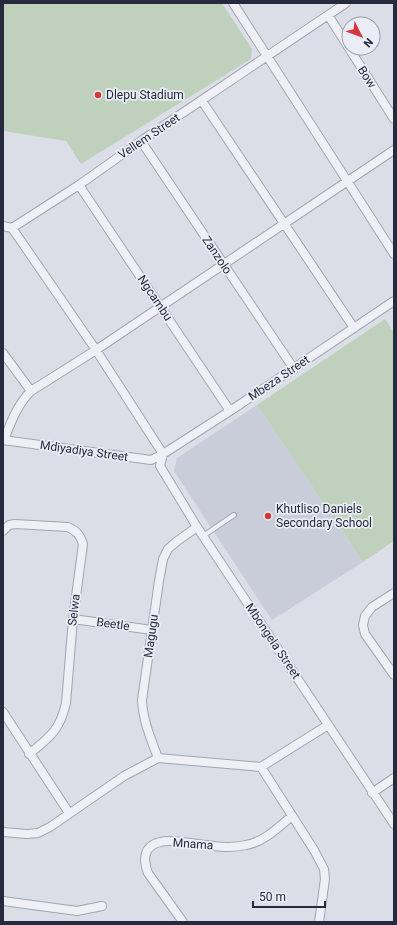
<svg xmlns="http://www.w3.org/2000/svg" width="397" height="925" viewBox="0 0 397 925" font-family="Roboto,sans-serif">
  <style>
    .built { fill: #c9cdd9 }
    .green { fill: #bfd1bc }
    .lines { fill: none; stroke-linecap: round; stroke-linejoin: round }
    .service-casing { stroke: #a1a5b1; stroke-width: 6 }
    .minor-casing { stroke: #a1a5b1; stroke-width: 10 }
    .service { stroke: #eef0f5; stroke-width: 4 }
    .minor { stroke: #eef0f5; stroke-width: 8 }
    .poi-dot { fill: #d4383e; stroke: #eaedf4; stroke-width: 1.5 }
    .labels { text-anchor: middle; stroke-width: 3.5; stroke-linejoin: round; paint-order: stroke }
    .street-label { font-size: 12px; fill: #252b3d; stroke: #eaedf4 }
    .poi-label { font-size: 12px; fill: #252b3d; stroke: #eaedf4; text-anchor: start }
  </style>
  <rect width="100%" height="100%" fill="#dbdee7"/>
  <path class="built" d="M257,405l106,157 -91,58 -98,-149 3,-13z"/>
  <path class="green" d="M3,3h219l30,46 -1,10 -170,105 -15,-23 -63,-10z
    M385,319l9,14v208l-31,21 -106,-157z"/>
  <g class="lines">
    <defs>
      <path id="service" d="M203,536l31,-21"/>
      <path id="minor" d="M233,3l161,251
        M328,15l66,104
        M202,101l152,227
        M141,141l153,228
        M79,185l151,226
        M3,226l9,2 84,122 67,104
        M12,228l67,-43 62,-44 205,-138
        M3,353l28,38
        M3,440l148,20 12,-6 67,-43 164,-110
        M4,440c7,-18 13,-35 27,-49l65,-41 298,-200
        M163,454l-3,12 37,61 197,297
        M3,531l6,-6 6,-1 53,3c9,4 12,8 15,17l-10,75 -7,84c-6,27 -16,34 -37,51
        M394,593l-22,14 -7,9 -2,9 2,9 29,41
        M73,619l79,11
        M3,712l66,101
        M158,758c-7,-19 -15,-37 -16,-58l17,-119 4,-22 5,-10 8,-7 21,-15
        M261,767l53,83 10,19 1,10 -6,43
        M372,793l22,-15
        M3,832l24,2 11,-1 12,-6 74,-51 34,-18 103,9 67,-42
        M3,901l74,10 25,-5
        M183,922l-35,-49c-5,-13 -5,-27 12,-31 7,-2 15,-1 22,0 20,2 44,8 64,3 18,-3 33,-18 46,-29"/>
    </defs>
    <use href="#service" class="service-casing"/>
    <use href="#minor" class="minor-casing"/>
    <use href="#service" class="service"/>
    <use href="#minor" class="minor"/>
  </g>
  <g class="poi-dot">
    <circle cx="98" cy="95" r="4"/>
    <circle cx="268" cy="516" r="4"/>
  </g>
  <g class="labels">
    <g class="street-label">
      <text transform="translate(367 77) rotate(57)" y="4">Bow</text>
      <text transform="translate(149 136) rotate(-34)" y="4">Vellem Street</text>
      <text transform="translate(217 255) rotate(56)" y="4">Zanzolo</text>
      <text transform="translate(155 298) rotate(56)" y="4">Ngcambu</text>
      <text transform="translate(279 378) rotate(-34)" y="4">Mbeza Street</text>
      <text transform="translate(84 451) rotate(8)" y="4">Mdiyadiya Street</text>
      <text transform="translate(74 610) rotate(-83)" y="4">Selwa</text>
      <text transform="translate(113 624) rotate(8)" y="4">Beetle</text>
      <text transform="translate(151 636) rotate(-82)" y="4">Magugu</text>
      <text transform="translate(273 641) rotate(56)" y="4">Mbongela Street</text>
      <text transform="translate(193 844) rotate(4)" y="4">Mnama</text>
    </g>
    <g class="poi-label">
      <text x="106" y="99">Dlepu Stadium</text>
      <text x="276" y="513">Khutliso Daniels<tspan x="276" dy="14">Secondary School</tspan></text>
    </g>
  </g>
  <rect width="397" height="925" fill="none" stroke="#252b3d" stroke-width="8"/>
  <g transform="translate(361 36) rotate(132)"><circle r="19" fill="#eaedf4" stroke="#9b9fab"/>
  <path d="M0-3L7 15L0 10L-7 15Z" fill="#d4383e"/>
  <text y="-6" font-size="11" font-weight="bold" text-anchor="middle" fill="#252b3d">N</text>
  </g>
  <path d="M253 901v6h72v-6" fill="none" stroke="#252b3d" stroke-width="2"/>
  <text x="259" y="901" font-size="12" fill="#252b3d" stroke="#eaedf4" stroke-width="3" paint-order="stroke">50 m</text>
</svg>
